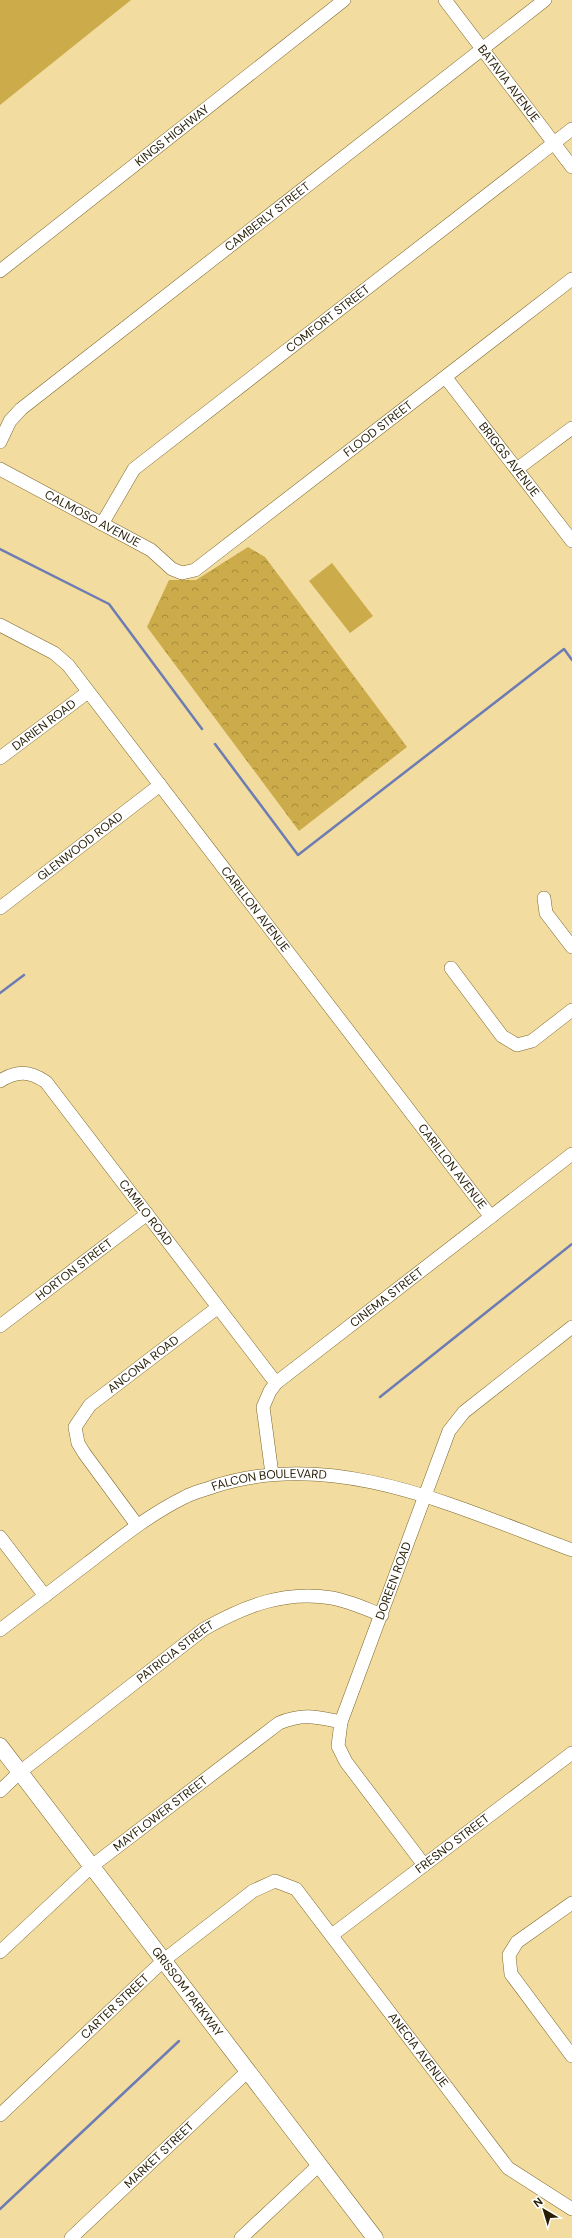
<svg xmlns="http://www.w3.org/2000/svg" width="572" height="2238" viewBox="0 0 572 2238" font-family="'DM Sans',sans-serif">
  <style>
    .grass { fill: #ccab4a }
    .park { fill: url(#park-crowns) }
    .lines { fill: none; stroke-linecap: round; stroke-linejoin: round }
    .stream { stroke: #6d7db3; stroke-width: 2.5 }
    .minor-casing { stroke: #7c682c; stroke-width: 14 }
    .major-casing { stroke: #7c682c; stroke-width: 17 }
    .minor { stroke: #fff; stroke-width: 13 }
    .major { stroke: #fff; stroke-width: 16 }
    .labels { text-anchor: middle; stroke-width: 3; stroke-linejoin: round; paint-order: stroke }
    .street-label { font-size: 12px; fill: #261d04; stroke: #fff }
  </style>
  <defs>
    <pattern id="park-crowns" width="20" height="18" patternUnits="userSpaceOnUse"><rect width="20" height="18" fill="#ccab4a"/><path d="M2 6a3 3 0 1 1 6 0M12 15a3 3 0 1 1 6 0" fill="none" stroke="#a58b3b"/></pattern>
  </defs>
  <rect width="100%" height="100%" fill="#f3dc9f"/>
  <path class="grass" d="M0,0h131l-131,105z
    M332,563l41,53 -23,17 -41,-52z"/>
  <path class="park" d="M248,547l17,10 142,190 -108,84 -152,-204 22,-47h27z"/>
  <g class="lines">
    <path class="stream" d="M0,549l109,55 93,125
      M215,744l83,111 266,-206 8,11
      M0,993l24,-18
      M380,1397l192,-153
      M0,2209l179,-168"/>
    <defs>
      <g id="minor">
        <path id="s1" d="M445,0l127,167"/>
        <path id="s2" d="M0,271l344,-271"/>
        <path id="s3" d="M446,378l126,163"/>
        <path id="s4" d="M0,442l10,-21 11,-12 524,-409"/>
        <path id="s5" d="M0,469l151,81 21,19 10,4 13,-3 377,-291"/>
        <path d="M517,469l55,-41"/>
        <path id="s6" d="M102,524l32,-55 438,-340"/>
        <path id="s7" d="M0,625l54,28 14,12 423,552"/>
        <path id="s8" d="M0,758l88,-66"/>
        <path d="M544,898l2,15 26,34"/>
        <path id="s9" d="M0,908l160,-123"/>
        <path d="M451,968l51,68 15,9 15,-4 40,-31"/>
        <path id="s10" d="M0,1081c17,-11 30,-10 46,1l230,301"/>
        <path id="s11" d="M0,1326l147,-112"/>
        <path id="s12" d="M272,1474l-9,-67 7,-16 6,-8 296,-229"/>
        <path id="s13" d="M137,1525l-53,-72 -6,-10 -3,-16 15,-22 127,-97"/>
        <path d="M0,1537l45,59"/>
        <path id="s14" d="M0,1630c29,-22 59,-45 88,-67 31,-24 62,-49 97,-66 9,-5 20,-7 30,-11 121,-39 245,23 357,64"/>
        <path id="s15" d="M0,1791l20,-19 184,-143c40,-23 81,-39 128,-31 17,3 34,11 50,17"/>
        <path id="s16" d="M424,1865l-78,-103 -8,-16 3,-24 108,-291 15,-19 108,-85"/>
        <path d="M572,1903l-55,39 -8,13 2,19 61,82"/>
        <path id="s17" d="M332,1935l240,-182"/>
        <path id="s18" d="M0,1952l92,-86 187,-143c25,-10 37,-6 62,-1"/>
        <path id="s19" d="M0,2115l164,-155 89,-69 22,-10 21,8 212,279 64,41"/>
        <path id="s20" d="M71,2238l177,-167"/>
        <path d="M241,2238l78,-73"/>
      </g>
      <g id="major">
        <path id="s21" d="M0,1746l375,492"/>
      </g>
    </defs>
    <use href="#minor" class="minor-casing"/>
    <use href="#major" class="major-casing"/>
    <use href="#minor" class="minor"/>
    <use href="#major" class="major"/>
  </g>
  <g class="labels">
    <g class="street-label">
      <text dy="4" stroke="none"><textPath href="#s1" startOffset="105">BATAVIA AVENUE</textPath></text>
      <text dy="4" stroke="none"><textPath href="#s2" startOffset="219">KINGS HIGHWAY</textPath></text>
      <text dy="4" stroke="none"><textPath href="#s4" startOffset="352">CAMBERLY STREET</textPath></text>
      <text dy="4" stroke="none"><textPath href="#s6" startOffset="309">COMFORT STREET</textPath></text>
      <text dy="4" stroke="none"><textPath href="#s5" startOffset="455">FLOOD STREET</textPath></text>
      <text dy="4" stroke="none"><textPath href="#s3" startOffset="103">BRIGGS AVENUE</textPath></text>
      <text dy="4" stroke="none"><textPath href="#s5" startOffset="105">CALMOSO AVENUE</textPath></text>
      <text dy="4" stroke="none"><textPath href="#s8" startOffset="55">DARIEN ROAD</textPath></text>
      <text dy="4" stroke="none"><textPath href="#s9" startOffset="101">GLENWOOD ROAD</textPath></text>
      <text dy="4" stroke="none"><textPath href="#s7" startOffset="387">CARILLON AVENUE</textPath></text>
      <text dy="4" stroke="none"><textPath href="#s7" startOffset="711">CARILLON AVENUE</textPath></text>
      <text dy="4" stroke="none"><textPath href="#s10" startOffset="214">CAMILO ROAD</textPath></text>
      <text dy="4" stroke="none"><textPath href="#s11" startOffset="93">HORTON STREET</textPath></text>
      <text dy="4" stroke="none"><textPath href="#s12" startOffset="235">CINEMA STREET</textPath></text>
      <text dy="4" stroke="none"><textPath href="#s13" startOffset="211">ANCONA ROAD</textPath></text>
      <text dy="4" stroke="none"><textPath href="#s14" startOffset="315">FALCON BOULEVARD</textPath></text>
      <text dy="4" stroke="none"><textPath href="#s16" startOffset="322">DOREEN ROAD</textPath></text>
      <text dy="4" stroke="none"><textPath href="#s15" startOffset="224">PATRICIA STREET</textPath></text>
      <text dy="4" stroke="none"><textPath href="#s18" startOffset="212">MAYFLOWER STREET</textPath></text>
      <text dy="4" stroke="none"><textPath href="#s17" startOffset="151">FRESNO STREET</textPath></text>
      <text dy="4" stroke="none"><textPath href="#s21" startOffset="309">GRISSOM PARKWAY</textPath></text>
      <text dy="4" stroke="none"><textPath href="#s19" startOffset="158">CARTER STREET</textPath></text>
      <text dy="4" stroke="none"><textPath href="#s19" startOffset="587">ANECIA AVENUE</textPath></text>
      <text dy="4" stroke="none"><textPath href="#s20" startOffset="121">MARKET STREET</textPath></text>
    </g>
  </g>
  <g transform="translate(544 2210) rotate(322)" stroke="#ffffff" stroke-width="3" paint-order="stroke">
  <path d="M0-3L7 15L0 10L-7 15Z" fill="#261d04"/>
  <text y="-6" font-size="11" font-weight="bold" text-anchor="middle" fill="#261d04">N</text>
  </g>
</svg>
